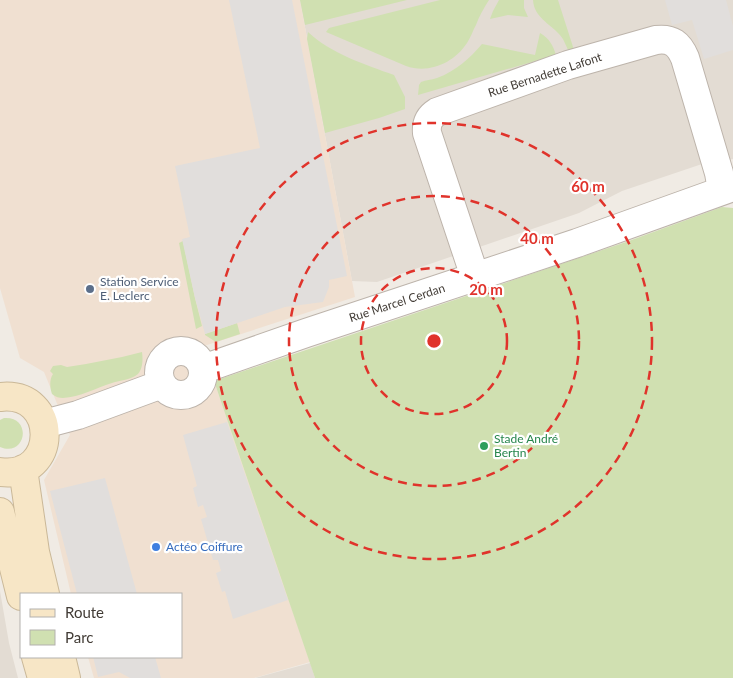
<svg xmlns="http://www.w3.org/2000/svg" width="733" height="678" viewBox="0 0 733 678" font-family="Lato,sans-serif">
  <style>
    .residential { fill: #e3dcd3 }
    .commercial { fill: #f0e0d1 }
    .green { fill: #d0e0b1 }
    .parking { fill: #e1dedc }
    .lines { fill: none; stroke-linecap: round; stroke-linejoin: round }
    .minor-casing { stroke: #bdb4ab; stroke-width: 30 }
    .secondary-casing { stroke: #cab898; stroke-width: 30 }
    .minor { stroke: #fff; stroke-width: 28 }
    .secondary { stroke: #f7e6c6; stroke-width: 28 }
    .ring { fill: none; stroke: #e0332b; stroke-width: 2.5; stroke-dasharray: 9 6 }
    .service-dot { fill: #5c6f8a; stroke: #fff; stroke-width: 2 }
    .leisure-dot { fill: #2e9e5b; stroke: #fff; stroke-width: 2 }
    .shop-dot { fill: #3f7fe0; stroke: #fff; stroke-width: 2 }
    .labels { text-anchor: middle; stroke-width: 4.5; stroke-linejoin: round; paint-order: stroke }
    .street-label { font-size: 12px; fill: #413b35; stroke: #fff }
    .service-label { font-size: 12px; fill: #4e5e75; stroke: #fff; text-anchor: start }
    .leisure-label { font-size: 12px; fill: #27864d; stroke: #fff; text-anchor: start }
    .shop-label { font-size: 12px; fill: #366cbe; stroke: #fff; text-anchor: start }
    .centre { fill: #e0332b; stroke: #fff; stroke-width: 2.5 }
    .ring-label { font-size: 15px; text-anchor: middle; font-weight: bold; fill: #e0332b; stroke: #fff; stroke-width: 4.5; stroke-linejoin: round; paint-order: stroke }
  </style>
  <rect width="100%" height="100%" fill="#f0ebe4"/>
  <path class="residential" d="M300,0h433v159l-28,4 -83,28 -43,22 -202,69 -25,-1z
    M0,591l9,52 9,35h-18z
    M310,662l5,16h-60l55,-15z"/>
  <path class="commercial" d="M0,0h300l52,281 3,16 -151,49 10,35 96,281 -56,16h-160l-6,-21h93v-63h-110l-27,-114 26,-45 -26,-63 -24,-14 -20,-70z"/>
  <path class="green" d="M300,0h107l-102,25z
    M440,0h49c-5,8 -10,16 -13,25 -3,5 -5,12 -9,18 -13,20 -38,31 -61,23l-80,-34 3,-4z
    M499,0h25v8l4,9 -20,-2 -18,4 3,-8z
    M533,0h25l16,50 -5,2c-3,-6 -5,-13 -10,-18 -10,-11 -25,-17 -26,-34z
    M308,32c22,21 58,33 86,43l11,22v12l-26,9 -54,15 -18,-94z
    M540,33c9,5 13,12 16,22l-138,40 1,-10 2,-3c5,-2 10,-2 16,-4 19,-7 32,-19 45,-34l53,11z
    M722,207l11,1v470h-418l-101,-297 412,-139z
    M183,241l12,57 7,28 -6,3 -17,-86z
    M237,323l3,11 -24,8 -11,-7v-1z
    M142,352c1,7 1,16 -4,22 -7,6 -18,6 -26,9 -16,5 -32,14 -49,15 -4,0 -7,-1 -11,-4 -2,-6 -3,-14 1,-20l-3,-3 3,-5 8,-1 6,2 19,-3 36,-7z
    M4,418c29,-2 22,40 -4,29v-27z"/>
  <path class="parking" d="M229,0h63l55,276 -18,4v7l-6,15 -38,5 -80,27 -10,-36 -13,-59 8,-2 -15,-71 85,-18z
    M665,0h61l7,26v24l-29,9 -12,-39 -20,5z
    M227,422l61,178 -55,19 -8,-28 -3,1 -6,-19 5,-2 -3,-11h-5l-12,-41 6,-2 -4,-12 -5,2 -5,-19 4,-2 -14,-51z
    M105,478l32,116h-60l-27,-103z
    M93,657h62l6,21h-31l-11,-6 -21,5z"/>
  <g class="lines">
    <defs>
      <path id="minor" d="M475,277l-48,-144c-1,-10 2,-16 10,-21l131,-47 88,-25c16,-2 23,4 29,18l34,115 3,17
        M159 373a22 22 0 1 1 44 0a22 22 0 1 1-44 0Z
        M203,369l103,-36 271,-90 156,-56
        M44,424l34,-9 84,-31"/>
      <path id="secondary" d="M0,397c60,-7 59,83 0,75
        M23,469l12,83 10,42
        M0,512l21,84
        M36,657l6,21
        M61,657l5,21"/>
    </defs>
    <use href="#minor" class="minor-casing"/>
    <use href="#secondary" class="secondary-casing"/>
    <use href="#minor" class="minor"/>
    <use href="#secondary" class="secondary"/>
  </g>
  <g class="ring">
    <circle cx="434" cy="341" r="73"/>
    <circle cx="434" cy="341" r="145"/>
    <circle cx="434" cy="341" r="218"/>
  </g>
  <circle class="service-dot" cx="90" cy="289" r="5"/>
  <circle class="leisure-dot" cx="484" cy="446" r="5"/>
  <circle class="shop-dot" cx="156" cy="547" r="5"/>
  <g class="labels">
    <g class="street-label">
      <text transform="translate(545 75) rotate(-18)" y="4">Rue Bernadette Lafont</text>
      <text transform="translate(397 303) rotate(-18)" y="4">Rue Marcel Cerdan</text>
    </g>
    <g class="service-label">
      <text x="100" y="286">Station Service<tspan x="100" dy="14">E. Leclerc</tspan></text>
    </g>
    <g class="leisure-label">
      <text x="494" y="443">Stade André<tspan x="494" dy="14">Bertin</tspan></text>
    </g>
    <g class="shop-label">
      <text x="166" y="551">Actéo Coiffure</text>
    </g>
  </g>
  <circle cx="434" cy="341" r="8" class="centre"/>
  <g class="ring-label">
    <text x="588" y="192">60 m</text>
    <text x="537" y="244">40 m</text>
    <text x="486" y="295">20 m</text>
  </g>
  <rect x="20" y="593" width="162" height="65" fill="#ffffff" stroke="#b3b1ae"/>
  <rect x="30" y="609" width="25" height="8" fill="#f7e6c6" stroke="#b3b1ae"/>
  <text x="65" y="618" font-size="15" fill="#413b35">Route</text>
  <rect x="30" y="630" width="25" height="15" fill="#d0e0b1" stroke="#b3b1ae"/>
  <text x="65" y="643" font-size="15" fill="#413b35">Parc</text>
</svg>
